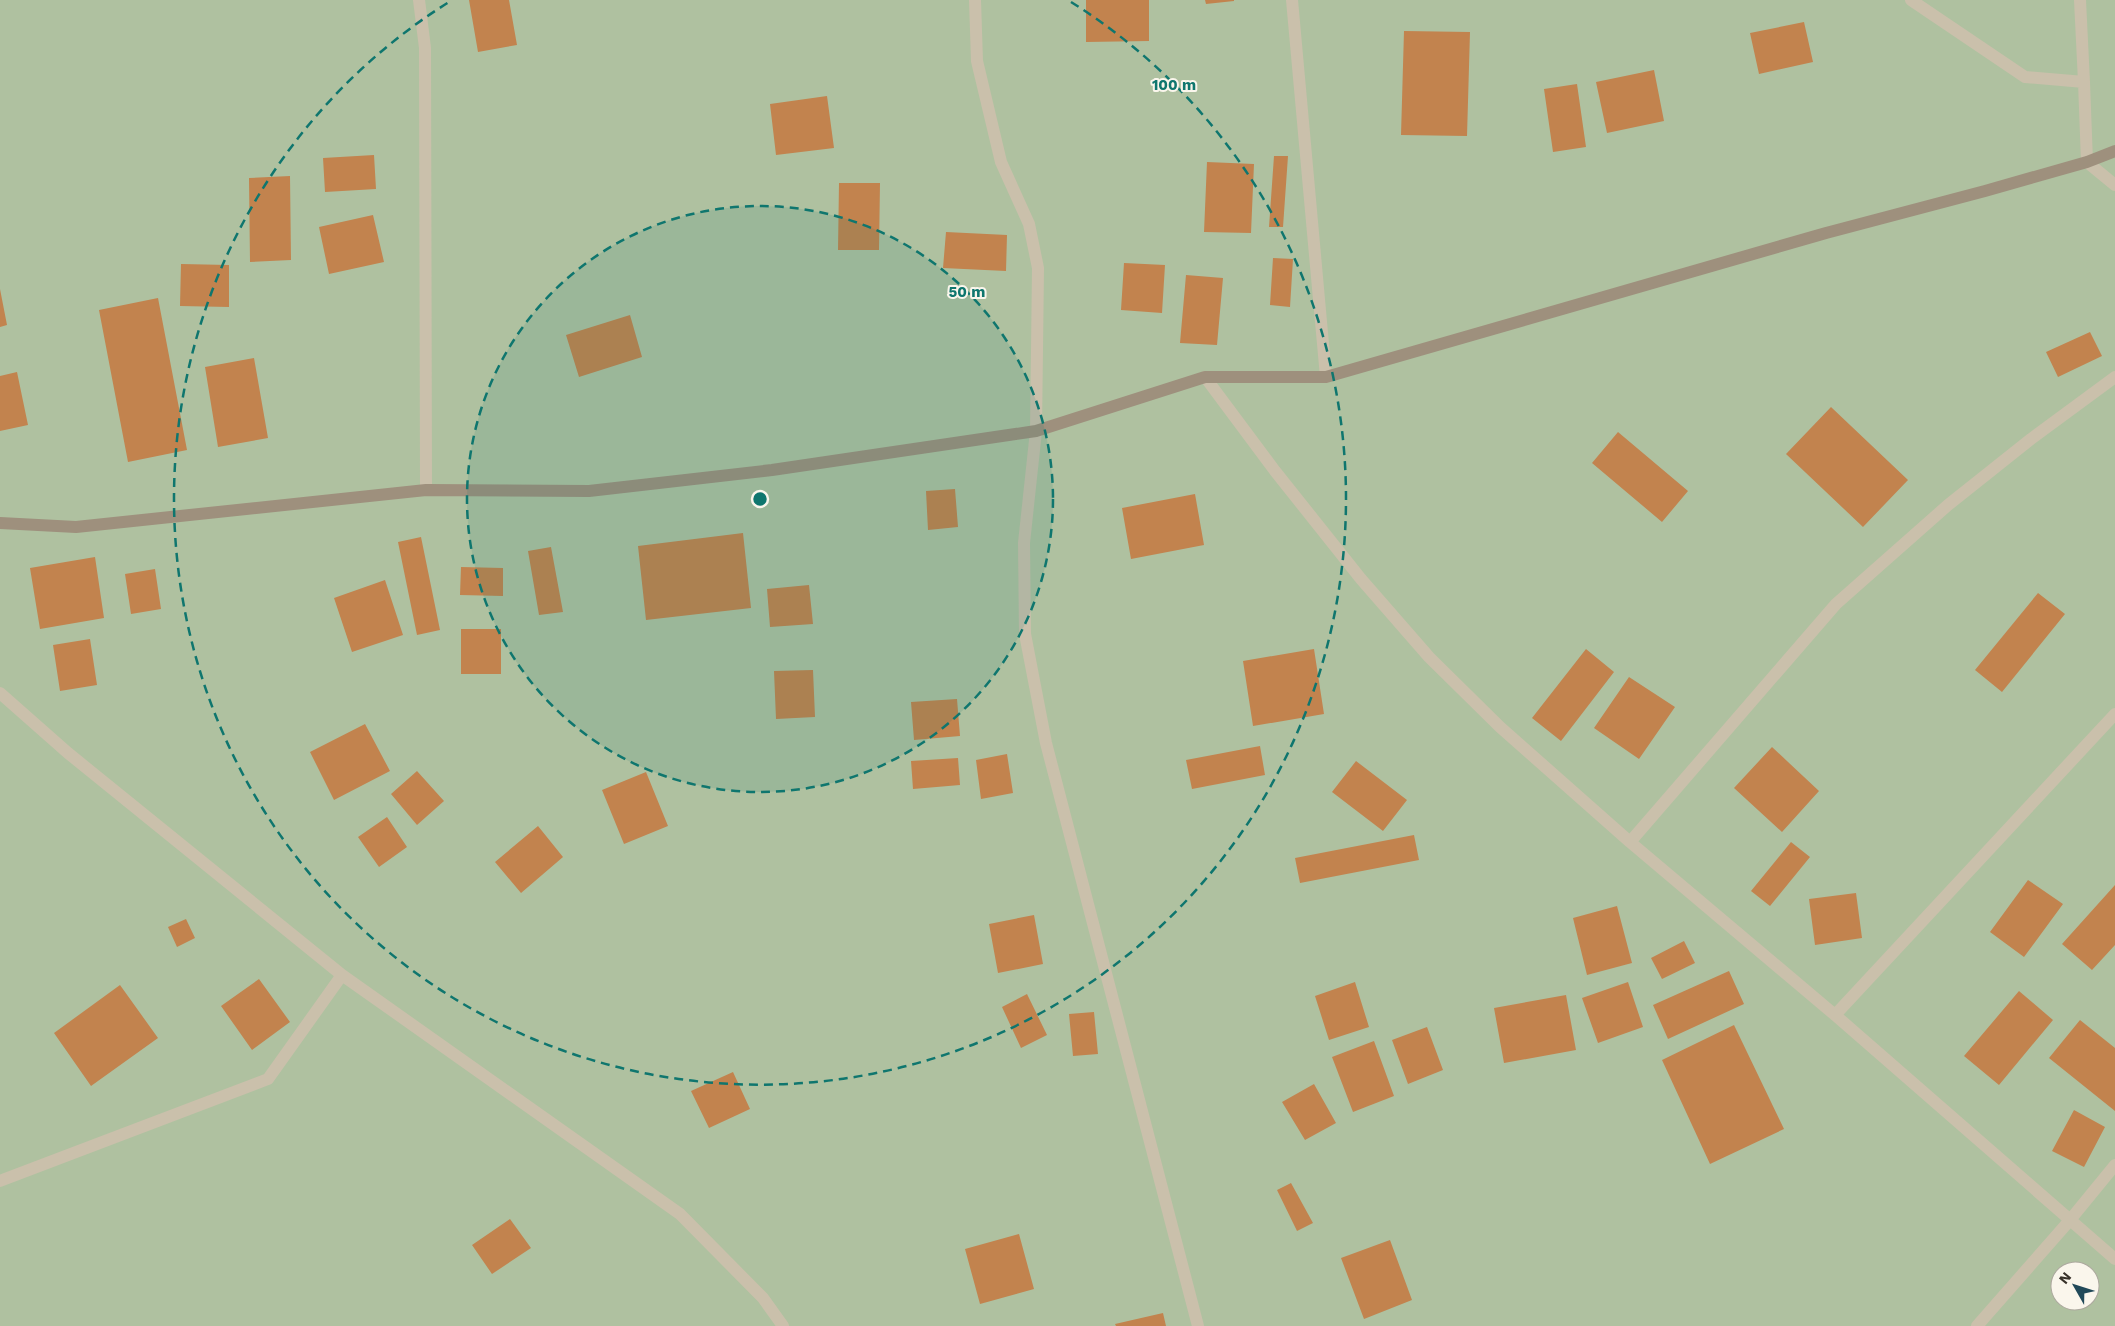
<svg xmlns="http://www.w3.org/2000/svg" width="2115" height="1326" viewBox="0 0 2115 1326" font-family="'Work Sans',sans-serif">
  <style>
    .green { fill: #afc1a0; fill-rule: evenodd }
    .building { fill: #c2834e }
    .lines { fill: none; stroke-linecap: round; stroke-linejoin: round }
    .minor { stroke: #cac0ab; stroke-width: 12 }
    .secondary { stroke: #9e907d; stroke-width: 12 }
    .ring { fill: none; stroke: #0f766e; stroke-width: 2.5; stroke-dasharray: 9 6 }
    .centre { fill: #0f766e; stroke: #faf6ec; stroke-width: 2.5 }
    .ring-label { font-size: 15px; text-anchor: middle; font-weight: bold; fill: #0f766e; stroke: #faf6ec; stroke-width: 4; stroke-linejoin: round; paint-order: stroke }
  </style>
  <rect width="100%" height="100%" fill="#f2ede0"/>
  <path class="green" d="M0,0h2115v1326h-2115zM2060,1271h30v30h-30z"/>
  <path class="building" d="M469,0h40l8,45 -39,7z
    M1086,0h63v41l-63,1z
    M1205,0h29v1l-28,3z
    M1804,22l9,40 -54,12 -9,-41z
    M1404,31l66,1 -3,104 -66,-1z
    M1654,70l10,51 -57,12 -11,-51z
    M1577,84l9,63 -33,5 -9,-63z
    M827,96l7,52 -58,7 -6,-51z
    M374,155l2,34 -51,3 -2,-34z
    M1274,156h14l-5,71h-14z
    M1207,162l47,2 -3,69 -47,-1z
    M290,176l1,84 -41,2 -1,-84z
    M839,183h41l-1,67h-41z
    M373,215l11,47 -55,12 -10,-47z
    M946,232l61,3 -1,36 -63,-3z
    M1273,258l20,1 -3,48 -20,-2z
    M1124,263l41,2 -3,48 -41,-3z
    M181,264l48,1v42l-49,-1z
    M1186,275l37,3 -6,67 -37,-2z
    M0,289l7,36 -7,2z
    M158,298l29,152 -59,12 -29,-152z
    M630,315l12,42 -63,20 -13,-42z
    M2090,332l12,24 -44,21 -12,-25z
    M254,358l14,80 -50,9 -13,-80z
    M17,372l11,53 -28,6v-55z
    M1831,407l77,73 -45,47 -77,-73z
    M1618,432l70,59 -26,31 -70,-59z
    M955,489l3,38 -30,3 -2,-39z
    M1195,494l9,51 -73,14 -9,-51z
    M743,533l8,75 -105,12 -8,-74z
    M421,537l19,93 -23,5 -19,-93z
    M551,547l12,65 -24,3 -11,-64z
    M95,557l9,61 -64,11 -10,-61z
    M461,567l42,1v28l-43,-1z
    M155,569l6,40 -30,5 -6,-40z
    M385,580l18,55 -51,17 -18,-54z
    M809,585l4,39 -43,3 -3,-38z
    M2038,593l27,21 -63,78 -27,-22z
    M461,629h40v45h-40z
    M90,639l7,46 -37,6 -7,-46z
    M1314,649l10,65 -71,12 -10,-65z
    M1586,649l28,23 -53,69 -29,-23z
    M813,670l2,47 -39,2 -2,-48z
    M1629,677l46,30 -36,52 -45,-31z
    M957,699l3,37 -46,4 -3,-38z
    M365,724l25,47 -56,29 -24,-48z
    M1260,746l5,29 -73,14 -6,-29z
    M1772,747l47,44 -37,41 -48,-44z
    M1007,754l6,39 -32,6 -5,-39z
    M958,758l2,27 -47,4 -2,-28z
    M1356,761l51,39 -24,31 -51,-39z
    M417,771l27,30 -27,24 -26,-31z
    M646,772l22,54 -44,18 -22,-54z
    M387,817l20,30 -28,20 -21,-30z
    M538,826l25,31 -42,36 -26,-31z
    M1414,835l5,25 -119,23 -5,-25z
    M1791,842l19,15 -40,49 -19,-15z
    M2028,880l35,24 -39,53 -34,-25z
    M2115,885v60l-23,25 -30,-26z
    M1856,893l6,45 -47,7 -6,-46z
    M1617,906l15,57 -45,12 -14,-57z
    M1034,915l9,49 -45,9 -9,-49z
    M186,919l9,19 -18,9 -9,-20z
    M1684,941l11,22 -33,16 -11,-21z
    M1729,971l15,33 -76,35 -15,-34z
    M259,979l31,43 -38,28 -31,-44z
    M1355,982l14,45 -40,13 -14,-44z
    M1628,982l15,45 -45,16 -16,-45z
    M120,985l38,53 -67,48 -37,-53z
    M2019,991l34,29 -54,65 -35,-29z
    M1027,994l20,41 -26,13 -19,-41z
    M1566,995l10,55 -72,13 -10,-55z
    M1094,1012l4,42 -25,2 -4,-42z
    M2080,1020l35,28v63l-66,-53z
    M1734,1025l50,104 -74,35 -48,-104z
    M1427,1027l16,43 -35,14 -16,-44z
    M1374,1041l20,55 -41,16 -21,-55z
    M733,1072l17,37 -41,19 -18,-37z
    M1314,1084l22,39 -31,17 -23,-38z
    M2074,1110l31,17 -21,40 -32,-16z
    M1291,1183l22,40 -16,8 -20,-41z
    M510,1219l21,29 -39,26 -20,-29z
    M1019,1234l15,55 -54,15 -15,-55z
    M1390,1240l22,60 -48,19 -23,-61z
    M1163,1313l3,13h-50l-1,-2z"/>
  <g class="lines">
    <path class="minor" d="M419,0l6,48 1,442
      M975,0l2,61 24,101 28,62 9,44 -2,163 -12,112 1,91 21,109 152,583
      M1292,0l34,377
      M1911,0l114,77 59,5 3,80 28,23
      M2080,0l4,82
      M1205,377l70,94 86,108 68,78 71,70 130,115 205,173 280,244
      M0,693l68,60 274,222 338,239 83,84 20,28
      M1630,842l206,-238 112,-99 83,-66 84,-62
      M1835,1015l280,-301
      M0,1181l268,-102 74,-104
      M1977,1326l93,-106 45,-55"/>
    <path class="secondary" d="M0,523l76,4 350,-37 163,1 183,-21 264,-39 169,-54h121l500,-144 159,-42 102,-29 28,-11"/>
  </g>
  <circle cx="760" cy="499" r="293" fill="#0f766e" fill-opacity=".12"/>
  <g class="ring">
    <circle cx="760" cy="499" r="293"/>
    <path d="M1071 2A586 586 0 1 1 449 2"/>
  </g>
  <circle cx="760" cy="499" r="8" class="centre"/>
  <g class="ring-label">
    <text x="1174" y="90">100 m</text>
    <text x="967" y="297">50 m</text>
  </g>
  <g transform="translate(2075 1286) rotate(309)"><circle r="24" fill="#faf6ec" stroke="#aca89e"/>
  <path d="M0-4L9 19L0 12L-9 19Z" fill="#214959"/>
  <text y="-8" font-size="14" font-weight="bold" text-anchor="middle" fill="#38322a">N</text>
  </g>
</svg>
